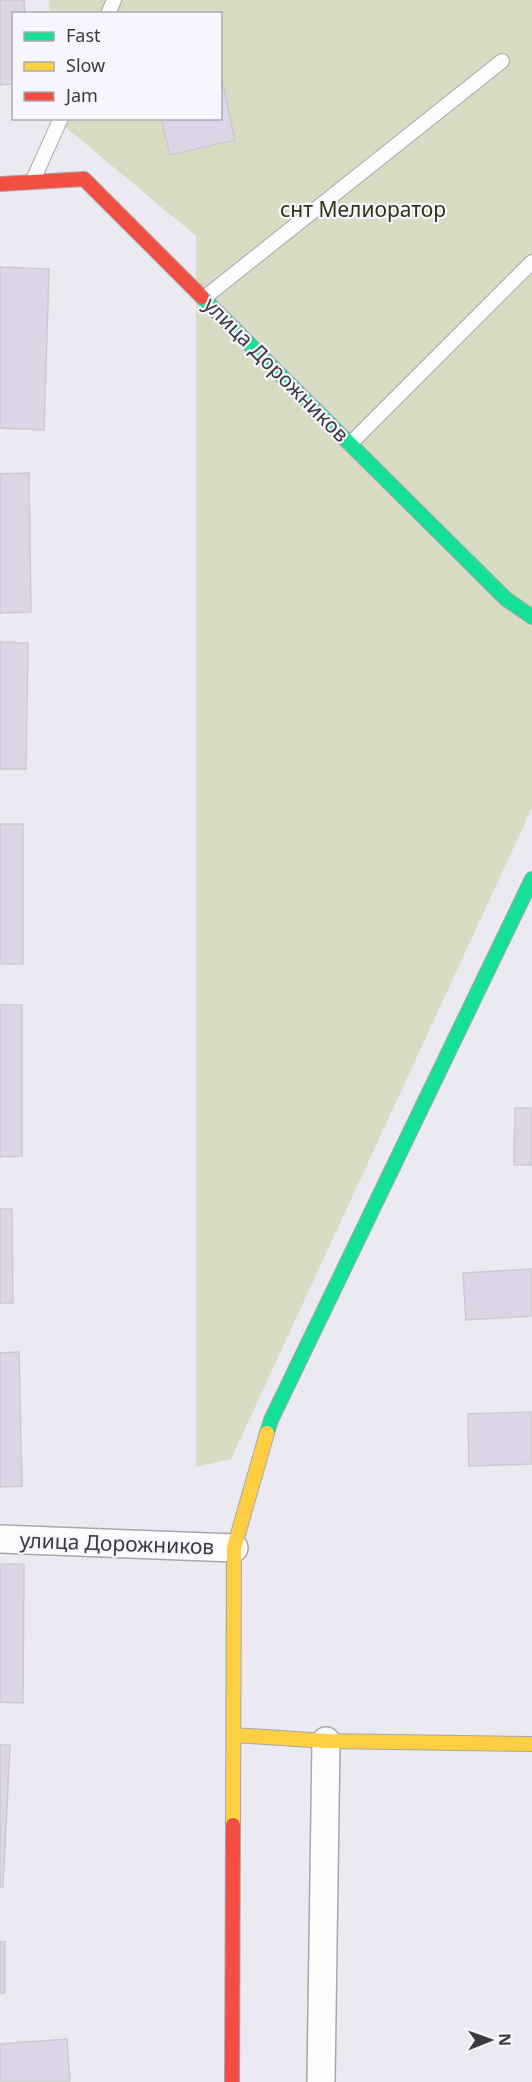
<svg xmlns="http://www.w3.org/2000/svg" width="532" height="2082" viewBox="0 0 532 2082" font-family="'Noto Sans',sans-serif">
  <style>
    .green { fill: #d8dcc3 }
    .building { fill: #ded6e6; stroke: #cccad0; stroke-width: 1.5 }
    .lines { fill: none; stroke-linecap: round; stroke-linejoin: round }
    .lane-casing { stroke: #a7a6ac; stroke-width: 16 }
    .street-casing { stroke: #a7a6ac; stroke-width: 30 }
    .fast-casing { stroke: #a7a6ac; stroke-width: 16 }
    .slow-casing { stroke: #a7a6ac; stroke-width: 16 }
    .jam-casing { stroke: #a7a6ac; stroke-width: 16 }
    .lane { stroke: #fcfcfd; stroke-width: 14 }
    .street { stroke: #fcfcfd; stroke-width: 27 }
    .fast { stroke: #16e098; stroke-width: 14 }
    .slow { stroke: #ffcf43; stroke-width: 14 }
    .jam { stroke: #f24e42; stroke-width: 14 }
    .labels { text-anchor: middle; stroke-width: 4.5; stroke-linejoin: round; paint-order: stroke }
    .park-label { font-size: 21px; fill: #30330c; stroke: #f7f5fd }
    .street-label { font-size: 21px; fill: #3b3a3f; stroke: #f7f5fd }
  </style>
  <rect width="100%" height="100%" fill="#ebeaf2"/>
  <path class="green" d="M49,0h483v808l-301,651 -35,8v-1231l-140,-117 164,-1v-104l-170,-1z"/>
  <path class="building" d="M0,0h24l1,14h-11v70l-14,1z
    M222,80l13,60 -65,15 -9,-37h59z
    M0,267l49,2 -5,161 -44,-2z
    M29,473l2,139 -31,1v-139z
    M0,642l28,1 -2,126h-26z
    M0,824h23v140h-23z
    M0,1005h22v151l-22,1z
    M515,1108h17v57h-18z
    M0,1209h12l1,94h-13z
    M532,1269v47l-66,4 -3,-47z
    M19,1352l3,134 -22,1v-134z
    M532,1412v52l-63,2 -1,-52z
    M0,1564h24l-1,139 -23,-1z
    M0,1745h10l-7,142h-3z
    M0,1942h5v51h-5z
    M67,2039l3,43h-70v-38z"/>
  <g class="lines">
    <defs>
      <path id="lane" d="M108,14l6,-14
        M33,180l28,-62
        M204,298l298,-237
        M350,444l182,-182"/>
      <path id="street" d="M0,1539l234,9
        M321,2082l5,-341"/>
      <path id="fast" d="M202,297l304,302 26,18
        M267,1433l4,-13 261,-541"/>
      <path id="slow" d="M233,1735l93,6 206,3
        M233,1825l1,-277 33,-115"/>
      <path id="jam" d="M0,184l84,-5 118,118
        M232,2082l1,-257"/>
    </defs>
    <use href="#lane" class="lane-casing"/>
    <use href="#street" class="street-casing"/>
    <use href="#fast" class="fast-casing"/>
    <use href="#slow" class="slow-casing"/>
    <use href="#jam" class="jam-casing"/>
    <use href="#lane" class="lane"/>
    <use href="#street" class="street"/>
    <use href="#fast" class="fast"/>
    <use href="#slow" class="slow"/>
    <use href="#jam" class="jam"/>
  </g>
  <g class="labels">
    <g class="park-label">
      <text x="363" y="217">снт Мелиоратор</text>
    </g>
    <g class="street-label">
      <text transform="translate(276 370) rotate(45)" y="7">улица Дорожников</text>
      <text transform="translate(117 1544) rotate(2)" y="7">улица Дорожников</text>
    </g>
  </g>
  <rect x="12" y="12" width="210" height="108" fill="#f7f5fd" stroke="#acaab1" stroke-width="1.5"/>
  <rect x="24" y="32" width="30" height="9" fill="#16e098" stroke="#acaab1" stroke-width="1.5"/>
  <text x="66" y="42" font-size="18" fill="#3b3a3f">Fast</text>
  <rect x="24" y="62" width="30" height="9" fill="#ffcf43" stroke="#acaab1" stroke-width="1.5"/>
  <text x="66" y="72" font-size="18" fill="#3b3a3f">Slow</text>
  <rect x="24" y="92" width="30" height="9" fill="#f24e42" stroke="#acaab1" stroke-width="1.5"/>
  <text x="66" y="102" font-size="18" fill="#3b3a3f">Jam</text>
  <g transform="translate(490 2040) rotate(89)" stroke="#f7f5fd" stroke-width="4.5" paint-order="stroke">
  <path d="M0-4.5L10 22L0 15L-10 22Z" fill="#3b3a3f"/>
  <text y="-9" font-size="16" font-weight="bold" text-anchor="middle" fill="#3b3a3f">N</text>
  </g>
</svg>
